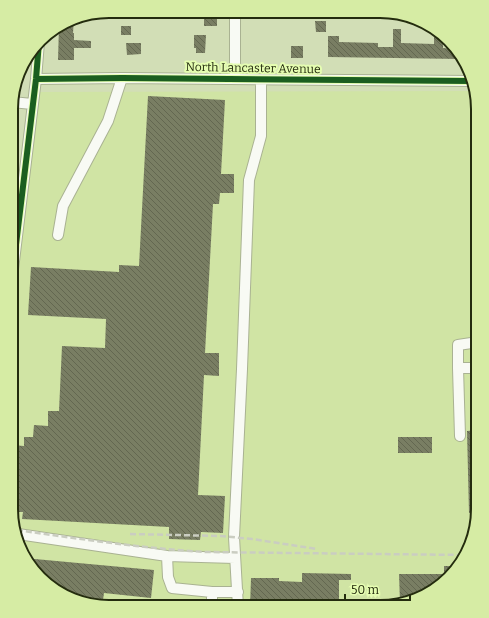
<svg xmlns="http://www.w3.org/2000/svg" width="489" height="618" viewBox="0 0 489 618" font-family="Bitter,serif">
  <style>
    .built { fill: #d0e4a4 }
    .building { fill: url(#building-back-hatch) }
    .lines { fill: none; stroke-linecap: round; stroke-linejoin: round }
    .minor-casing { stroke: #a9b292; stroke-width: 12 }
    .minor { stroke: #f8faf4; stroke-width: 10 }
    .rail { stroke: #cacdc1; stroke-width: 2.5; stroke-dasharray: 6 3; stroke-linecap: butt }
    .cycleway-casing { stroke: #e5fdb1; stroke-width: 8 }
    .cycleway { stroke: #1b5e20; stroke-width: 6 }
    .labels { text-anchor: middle; stroke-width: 4; stroke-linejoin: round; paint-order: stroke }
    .street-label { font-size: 12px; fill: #242c0e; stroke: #e5fdb1 }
    .rim { fill: none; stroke: #242c0e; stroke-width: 2 }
  </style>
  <defs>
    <pattern id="building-back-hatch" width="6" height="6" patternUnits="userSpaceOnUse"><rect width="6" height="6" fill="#797e63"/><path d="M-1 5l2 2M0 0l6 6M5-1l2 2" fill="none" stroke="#636750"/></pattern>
  </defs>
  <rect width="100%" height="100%" fill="#d2deb6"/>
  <path class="built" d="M471,91l2,258h5v167l-16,47 -33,31 -42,13h-285l-47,-16 -31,-33 -13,-48v-193l29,-225z"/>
  <path class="building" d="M204,15h13v11h-13z
    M74,18l-1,15h1v7l17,1v7h-17v12h-16l1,-34z
    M315,21h11v11h-10z
    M121,26h10v9h-10z
    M434,27l9,10v11l11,1 6,5v5l-132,-2v-21h11v6l39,1v4h15v-18h8v14l33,1z
    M194,35h12l-1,18h-9v-5h-2z
    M126,43h15v11l-14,1z
    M291,46h12v12h-12z
    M148,96l77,4 -4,74h13v19h-14l-1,11h-6l-8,149h14v23l-15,-1 -6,120 27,1 -2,37 -22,-1 -1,8 -31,-1v-12l-147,-8 1,-7h-11l-1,-2v-65l13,1v-9h9l1,-12 14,1v-15h11l3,-65 43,2 1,-29 -78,-4 3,-48 88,5v-7l20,1z
    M478,430v83h-9l-2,-82z
    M398,437h34v16h-34z
    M24,558l130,12 -3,28 -47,-5 -2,14 -38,-13v-6l-13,-1z
    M444,566h14l-29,28 -29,9 -1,-29h45z
    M302,573l49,1v6h-12v27h-89l1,-29h28v3l23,1z"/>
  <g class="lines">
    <defs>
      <path id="minor" d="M235,14v65
        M36,79l86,-1 349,3
        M12,102l20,2
        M58,235l5,-29 45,-85 14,-43
        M11,286l25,-207 3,-37
        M458,368l2,68
        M478,368h-20v-23l20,-3
        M18,534l149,22
        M212,592l-40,-4 -4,-11 -1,-21 68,2
        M212,607v-15h26
        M238,607l-4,-70 8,-168 7,-189 12,-44v-56"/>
    </defs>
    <use href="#minor" class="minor-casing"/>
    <use href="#minor" class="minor"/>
    <path class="rail" d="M17,530c62,9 125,18 188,22l260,3
      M130,534l91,2 31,3 65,10"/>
    <defs>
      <path id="cycleway" d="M36,79l86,-1 349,3
        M11,286l25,-207 3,-37"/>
    </defs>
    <use href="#cycleway" class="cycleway-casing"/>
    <use href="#cycleway" class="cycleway"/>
  </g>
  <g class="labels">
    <g class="street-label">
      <text transform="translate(253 68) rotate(1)" y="4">North Lancaster Avenue</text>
    </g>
  </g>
  <path d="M0 0H489V618H0ZM109 18H380A91 91 0 0 1 471 109V509A91 91 0 0 1 380 600H109A91 91 0 0 1 18 509V109A91 91 0 0 1 109 18Z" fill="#d6eca4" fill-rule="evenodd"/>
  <path class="rim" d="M109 18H380A91 91 0 0 1 471 109V509A91 91 0 0 1 380 600H109A91 91 0 0 1 18 509V109A91 91 0 0 1 109 18Z"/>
  <path d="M345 594v6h65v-6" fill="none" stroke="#242c0e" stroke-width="2"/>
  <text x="351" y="594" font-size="12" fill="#242c0e" stroke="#e5fdb1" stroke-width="3" paint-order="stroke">50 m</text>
</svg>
